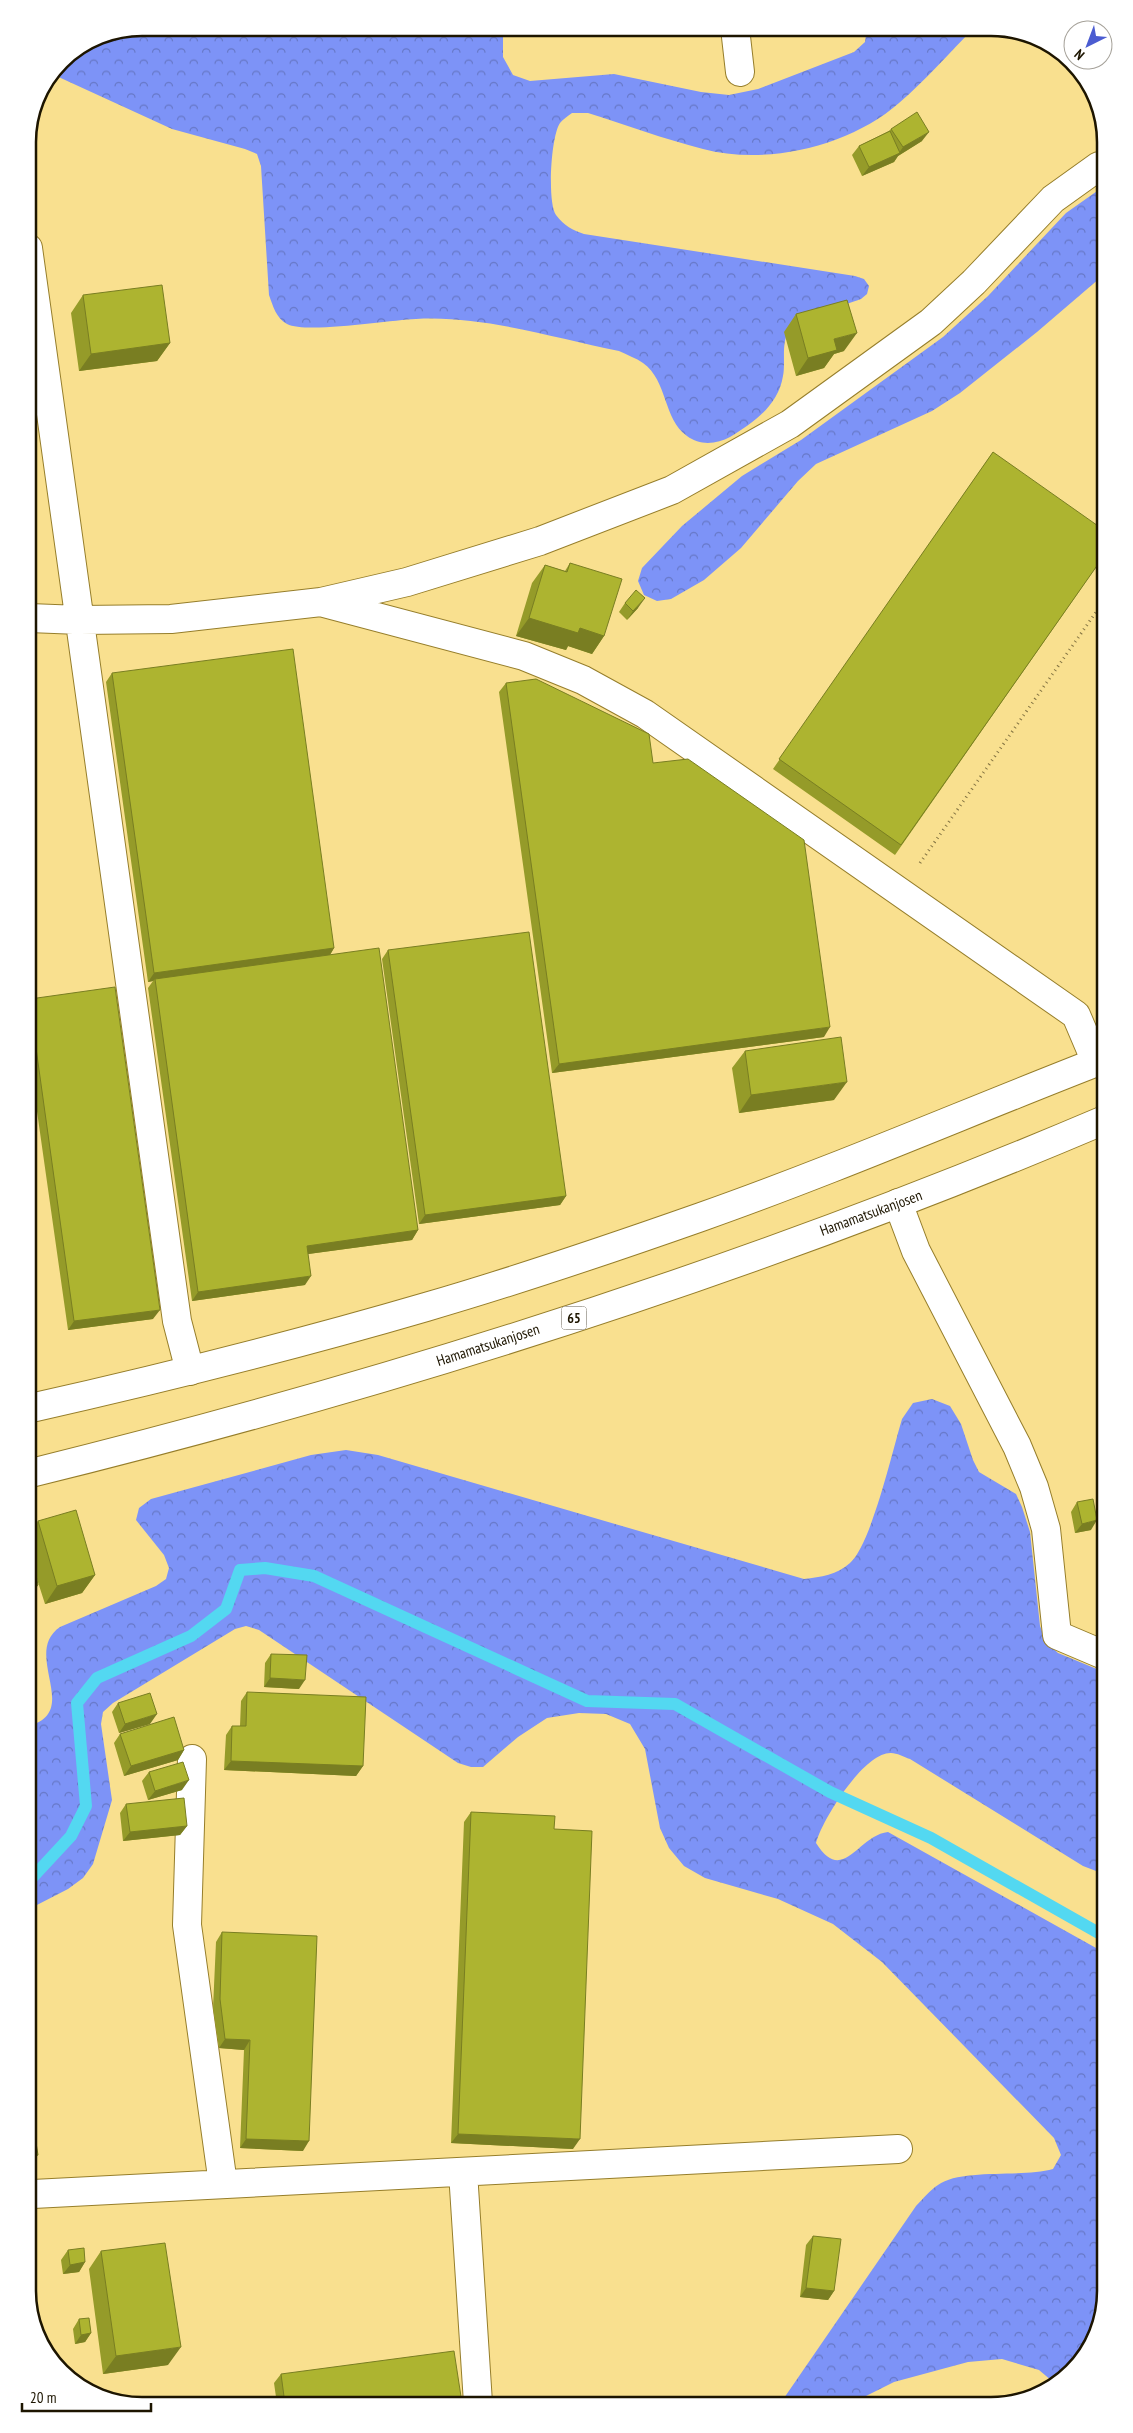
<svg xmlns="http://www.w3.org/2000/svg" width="1133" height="2433" viewBox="0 0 1133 2433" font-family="'PT Sans Narrow',sans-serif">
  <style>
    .forest { fill: url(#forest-crowns) }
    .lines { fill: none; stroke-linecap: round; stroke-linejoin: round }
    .stream { stroke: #53d8f1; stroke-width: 12 }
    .street-casing { stroke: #967e2b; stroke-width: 30 }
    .primary-casing { stroke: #967e2b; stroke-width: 30 }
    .path { stroke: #847443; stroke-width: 3; stroke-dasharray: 1 4; stroke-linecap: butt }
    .street { stroke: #fff; stroke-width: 28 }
    .primary { stroke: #fff; stroke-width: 28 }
    .wall { fill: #959b29 }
    .shaded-wall { fill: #797e22 }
    .building { fill: #adb430; stroke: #797e22 }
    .labels { text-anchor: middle; stroke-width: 4; stroke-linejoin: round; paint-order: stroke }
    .shield { fill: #fff; stroke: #615b4c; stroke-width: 1 }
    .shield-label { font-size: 14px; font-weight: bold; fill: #1d1500 }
    .street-label { font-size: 15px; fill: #1d1500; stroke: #fff }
    .rim { fill: none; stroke: #1d1500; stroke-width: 2.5 }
  </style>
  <defs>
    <pattern id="forest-crowns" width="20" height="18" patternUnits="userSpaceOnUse" patternTransform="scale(1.25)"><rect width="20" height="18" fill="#7d93f7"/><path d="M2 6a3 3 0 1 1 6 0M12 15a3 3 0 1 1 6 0" fill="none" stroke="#6677c6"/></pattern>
  </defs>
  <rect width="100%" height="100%" fill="#f9e08f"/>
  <path class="forest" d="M142,28h361v29l10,18 17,6 84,-7 87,18 28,3 29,-6 96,-37 11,-10 2,-14h107c-25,25 -48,52 -75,75 -49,43 -132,63 -196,46 -39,-10 -77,-24 -115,-36h-16c-4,3 -9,6 -12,10 -9,13 -13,79 -4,92 8,11 17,15 28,19l271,42 9,3 5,7 -2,8 -6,5c-16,6 -60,18 -70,29 -11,12 -5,34 -8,48 -5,30 -29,46 -53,61 -13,7 -30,9 -43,-1 -24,-17 -19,-55 -44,-73 -7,-5 -16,-8 -24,-12 -65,-13 -137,-36 -203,-32 -27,1 -109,15 -129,5 -11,-6 -14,-18 -18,-29l-8,-129 -4,-12 -12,-5 -73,-20 -120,-55 9,-13 38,-25z
    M1100,189v89l-63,54 -77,61 -28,18 -116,53 -18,17 -57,67 -37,32 -33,19 -14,2 -13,-6 -6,-14 4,-13 40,-42 60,-50 59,-36 142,-103 45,-41 78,-83z
    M932,1399l18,7 11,18 12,36 6,12 37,22 6,13 8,25 10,94 6,16 12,11 46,19v202l-21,-8 -173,-107c-6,-2 -13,-6 -19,-6 -27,-1 -69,67 -75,90 27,43 42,-8 72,-11l217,121v338l-19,64 -34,26 -13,-11 -37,-11 -34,3 -74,20 -36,18 -76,1 134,-195c7,-7 14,-16 22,-21 23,-17 84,-7 115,-16l8,-14 -7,-17 -172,-176 -49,-38 -55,-25 -73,-21 -21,-12 -15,-18 -9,-20 -15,-79 -15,-25 -24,-10 -27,-1 -32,5 -29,19 -35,30h-12l-13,-4 -199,-133 -13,-4 -11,3 -122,74 -10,9 -2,12 11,76 -19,64 -10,14 -15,11 -35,18 -1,-182c48,-16 -10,-72 28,-98l96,-41 10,-7 3,-11 -5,-13 -28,-35 3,-12 12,-9 160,-44 35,-5 32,5 426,124c17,-2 33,-4 46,-16 21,-18 43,-114 52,-144l11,-16z"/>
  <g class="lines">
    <path class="stream" d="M32,1878l39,-42 15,-30 -9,-103 20,-25 94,-42 35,-27 14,-39 25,-2 49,8 273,125 88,3 155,88 101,46 173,98"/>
    <defs>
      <path id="street" d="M735,28l5,44
        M28,248l149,1073 13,50
        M324,603l200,53 59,24 62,34 431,301 20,47
        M29,618l51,2 91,-1 150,-17 86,-20 133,-41 132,-51 118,-66 141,-102 43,-40 79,-83 46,-33
        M898,1203l18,48 101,195 17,41 12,42 11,106 47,20
        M192,1759l-5,166 36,259
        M463,2172l15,231
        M33,2194l865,-45"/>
      <path id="primary" d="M31,1408c133,-30 265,-63 395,-101 93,-27 184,-58 275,-90 136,-48 267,-105 401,-157
        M31,1473c365,-90 725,-205 1071,-352"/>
    </defs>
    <use href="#street" class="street-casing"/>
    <use href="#primary" class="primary-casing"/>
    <path class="path" d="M920,863l181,-258"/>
    <use href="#street" class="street"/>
    <use href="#primary" class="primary"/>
  </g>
  <path class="wall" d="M891,129l31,12 -24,15 -4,6 -32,14 -10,-21 7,-9 30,-15z
    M83,295l87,48 -13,18 -78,10 -8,-58z
    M796,314l48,37 -10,3 -10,14 -28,8 -12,-44z
    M993,452l108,108 -206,295 -122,-86z
    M570,563l34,73 -12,18 -24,-8 -2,4 -50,-14 16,-53 13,-18 20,6z
    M625,603l13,5 -11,12 -8,-8z
    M1101,644v11l-5,-4z
    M112,673l222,275 -4,7 88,275 -6,10 -104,14 -3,31 -113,16 -44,-313 5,-7 -5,1 -42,-300z
    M506,683l147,80 171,274 -272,36 -53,-381z
    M388,950l178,246 -6,9 -141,19 -37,-265z
    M30,999l123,320 -85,11 -38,-268z
    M745,1051l89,49 -95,13 -7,-45z
    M1077,1502l14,28 -16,3 -4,-21z
    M38,1521l57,54 -13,18 -37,11 -8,-25 1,6 -6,10 3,-25 -3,-9v-31z
    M271,1654l28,35 -35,-2 1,-24z
    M247,1692l116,74 -7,10 -132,-6 2,-35 6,-9h8l1,-25z
    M118,1703l32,21 -31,9 -7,-21z
    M120,1734l64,16 -6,10 -54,16 -10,-33z
    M149,1772l33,18 -34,10 -6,-19z
    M126,1804l61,22 -7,9 -57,6 -3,-28z
    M471,1812l83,17 19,320 -122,-6 13,-321z
    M222,1932l81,219 -63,-3 4,-98 -25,-2 -6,-40 3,-66z
    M813,2236l21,55 -6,9 -28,-3 6,-52z
    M68,2250l17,12 -6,10 -16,2 -2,-14z
    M101,2251l67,114 -65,9 -14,-105z
    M79,2319l12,14 -6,9 -10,2 -2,-15z
    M281,2374l181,29 -185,1 -3,-21z"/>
  <path class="shaded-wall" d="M929,132l-7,9 -24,15 -4,6 -32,14 7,-9 30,-14 4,-6z
    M857,333l-13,18 -10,3 -10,14 -28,8 12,-18 26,-19z
    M170,343l-13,18 -78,10 12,-17z
    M645,598l-7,10 -11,12 6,-9z
    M529,618l51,10 24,8 -12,18 -24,-8 -2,4 -50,-14z
    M334,948l-6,10 -173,21 -2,2 -5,1 6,-9z
    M830,1027l-6,10 -272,36 7,-9z
    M847,1082l-13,18 -95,13 12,-18z
    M566,1196l-6,9 -141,19 6,-9z
    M418,1230l-6,10 -111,15 6,-9z
    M311,1276l-6,9 -113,16 6,-9z
    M160,1310l-7,9 -85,11 6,-9z
    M1097,1520l-6,10 -16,3 7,-9z
    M95,1575l-13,18 -37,11 12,-18z
    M38,1585l-6,10v-8z
    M270,1678l35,2 -6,9 -35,-2z
    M157,1714l-7,10 -31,9 6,-9z
    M184,1750l-6,10 -54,16 7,-10z
    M231,1761l132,5 -7,10 -132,-6z
    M189,1780l-7,10 -34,10 7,-9z
    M187,1826l-7,9 -57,6 7,-9z
    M225,2039l25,1 -6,10 -25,-2z
    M458,2134l122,5 -7,10 -122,-6z
    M246,2139l63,2 -6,10 -63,-3z
    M38,2155l-5,6v-5z
    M85,2262l-6,10 -16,2 7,-9z
    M806,2288l28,3 -6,9 -28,-3z
    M91,2333l-6,9 -10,2 6,-9z
    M181,2347l-13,18 -65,9 13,-18z"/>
  <path class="building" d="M917,112l12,20 -26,15 -12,-18z
    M890,131l10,22 -31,14 -10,-21z
    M162,285l8,58 -79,11 -8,-59z
    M847,300l10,33 -23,6 3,11 -29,8 -12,-44z
    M993,452l108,76v32l-200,285 -122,-86z
    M570,563l52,16 -18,57 -24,-8 -2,5 -49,-15 16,-53 22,7z
    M636,590l9,8 -12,13 -8,-8z
    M293,649l41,299 -180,25 -42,-300z
    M536,679l113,55 4,29 35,-4 116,81 26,187 -271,37 -53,-381z
    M529,932l37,264 -141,19 -37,-265z
    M379,948l39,282 -111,16 4,30 -113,16 -43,-313z
    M115,987l45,323 -86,11 -44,-316v-6z
    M841,1037l6,45 -96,13 -6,-44z
    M1093,1499l4,21 -15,4 -5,-22z
    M76,1510l19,65 -38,11 -19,-65z
    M35,1570l3,15 -6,2v-16z
    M271,1654l36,1 -2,25 -35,-2z
    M247,1692l119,5 -3,69 -132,-5 1,-35h14z
    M150,1693l7,21 -32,10 -7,-21z
    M174,1717l10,33 -53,16 -11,-32z
    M183,1762l6,18 -34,11 -6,-19z
    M184,1798l3,28 -57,6 -4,-28z
    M471,1812l84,4 -1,13 38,2 -12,308 -122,-5z
    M222,1932l95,4 -8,205 -63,-2 4,-99 -25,-1 -5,-40z
    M33,2124l5,31 -5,1z
    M813,2236l28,3 -7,52 -28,-3z
    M165,2243l16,104 -65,9 -15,-105z
    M84,2248l1,14 -15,3 -2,-15z
    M89,2318l2,15 -10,2 -2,-16z
    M454,2351l8,52 -177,1 -4,-30z"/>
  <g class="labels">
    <rect class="shield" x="561.5" y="1306.5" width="25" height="23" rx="4"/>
    <g class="shield-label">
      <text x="574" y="1323">65</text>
    </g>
    <g class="street-label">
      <text transform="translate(871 1213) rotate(-20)" y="5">Hamamatsukanjosen</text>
      <text transform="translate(488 1345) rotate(-18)" y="5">Hamamatsukanjosen</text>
    </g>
  </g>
  <path d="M0 0H1133V2433H0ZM142 36H991A106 106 0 0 1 1097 142V2291A106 106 0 0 1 991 2397H142A106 106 0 0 1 36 2291V142A106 106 0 0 1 142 36Z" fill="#fff" fill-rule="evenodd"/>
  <path class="rim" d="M142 36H991A106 106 0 0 1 1097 142V2291A106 106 0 0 1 991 2397H142A106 106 0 0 1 36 2291V142A106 106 0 0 1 142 36Z"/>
  <g transform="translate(1088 45) rotate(222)"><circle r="24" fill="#ffffff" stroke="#a5a199"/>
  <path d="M0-4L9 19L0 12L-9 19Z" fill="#4b5cd1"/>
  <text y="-8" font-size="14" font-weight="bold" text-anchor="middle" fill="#1d1500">N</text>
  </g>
  <path d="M22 2403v8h129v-8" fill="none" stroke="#1d1500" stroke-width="2.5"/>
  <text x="30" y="2403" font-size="15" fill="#1d1500" stroke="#ffffff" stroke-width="4" paint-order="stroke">20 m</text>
</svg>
